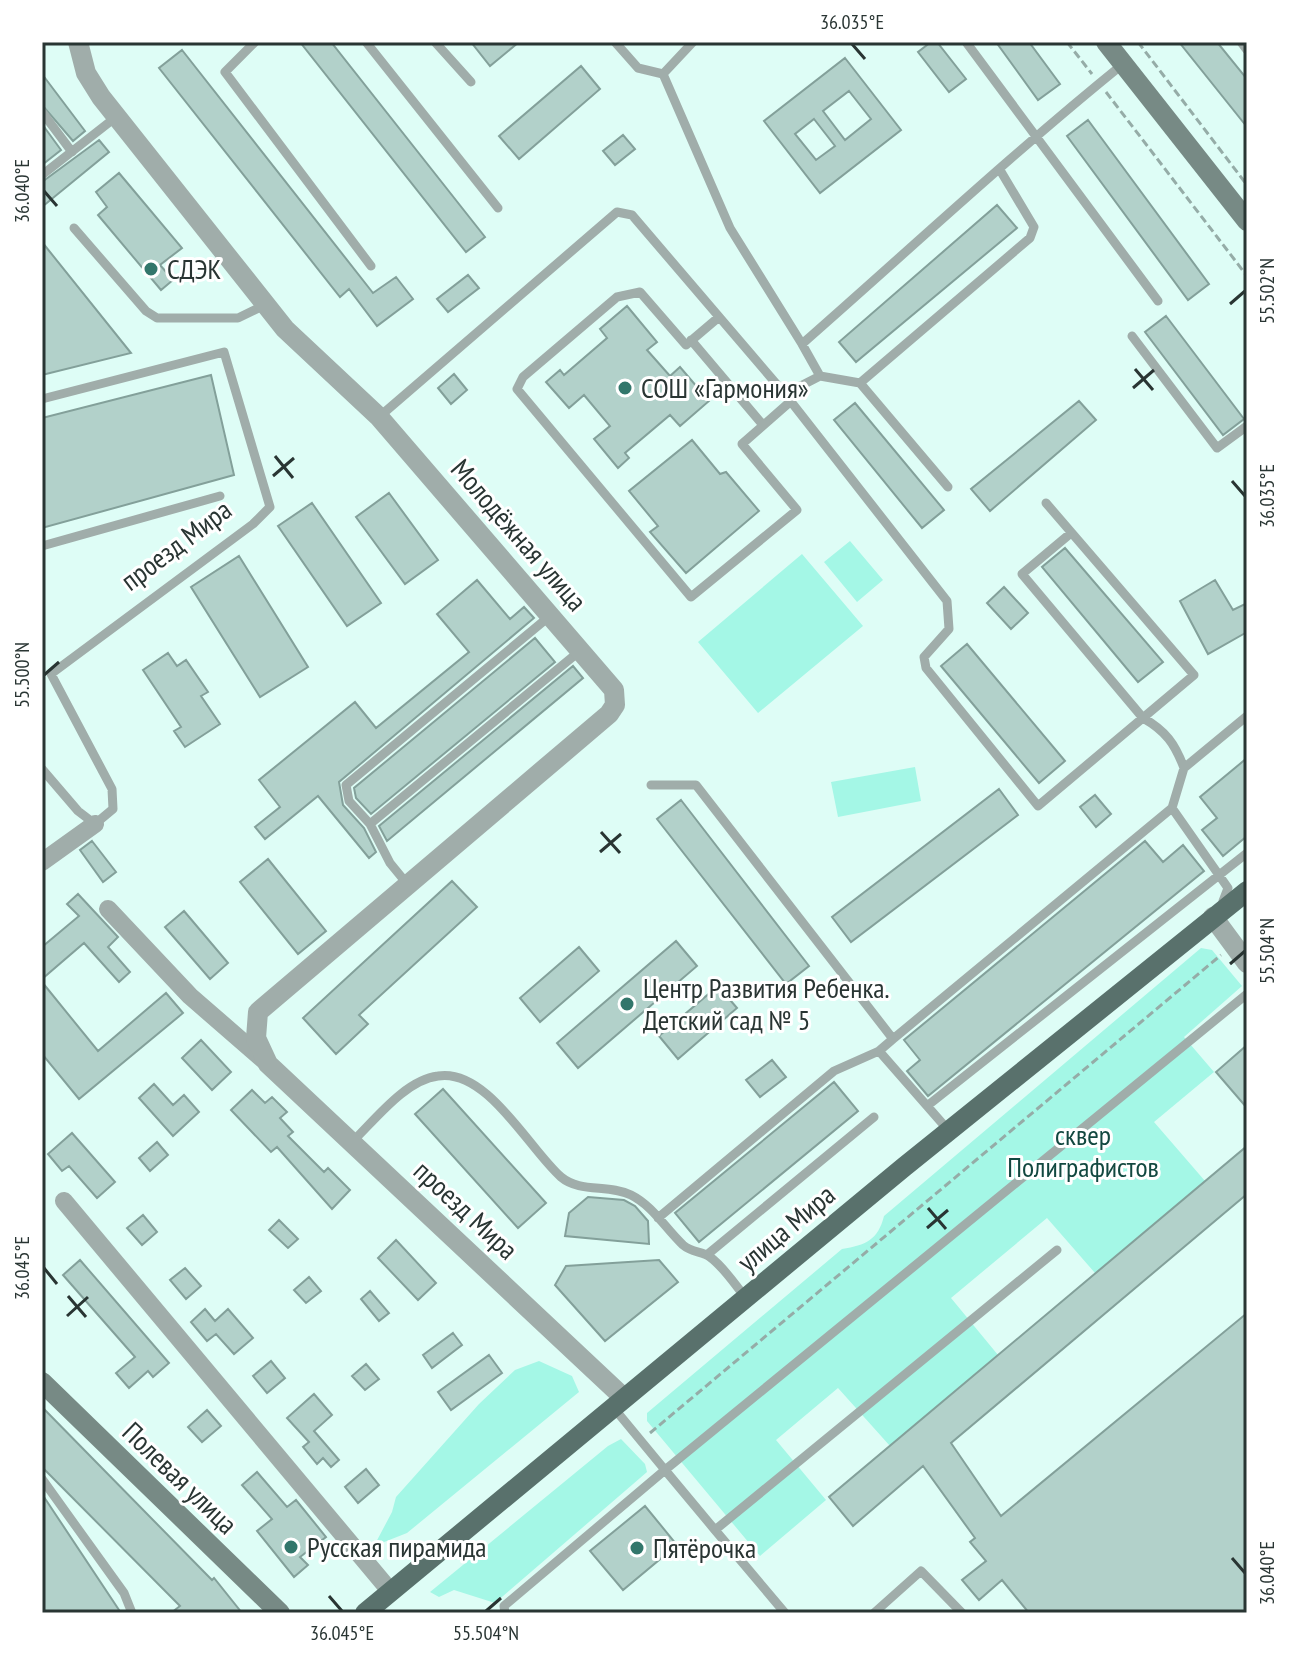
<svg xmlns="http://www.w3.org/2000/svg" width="1289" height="1655" viewBox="0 0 1289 1655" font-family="'PT Sans Narrow',sans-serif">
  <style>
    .green { fill: #a4f7e6 }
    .building { fill: #b2d1ca; stroke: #83a09a; stroke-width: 2; fill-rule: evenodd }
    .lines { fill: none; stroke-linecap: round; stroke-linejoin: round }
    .path { stroke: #95aca7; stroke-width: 3; stroke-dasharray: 8 4; stroke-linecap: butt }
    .service { stroke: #a0adaa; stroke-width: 9 }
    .minor { stroke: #a0adaa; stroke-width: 18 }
    .tertiary { stroke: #a0adaa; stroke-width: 20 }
    .secondary { stroke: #778a85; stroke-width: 20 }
    .primary { stroke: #59716c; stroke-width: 20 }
    .ticks { fill: none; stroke: #293533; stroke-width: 3 }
    .poi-dot { fill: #32766b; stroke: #fff; stroke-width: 3 }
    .labels { text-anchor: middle; stroke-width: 6; stroke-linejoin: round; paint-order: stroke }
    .poi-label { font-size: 28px; fill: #293533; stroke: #fff; text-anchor: start }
    .street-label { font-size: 28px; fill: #293533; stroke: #fff }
    .park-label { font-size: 28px; fill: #124840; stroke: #fff }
    .neatline { fill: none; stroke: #293533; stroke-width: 3 }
    .ticks-label { font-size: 20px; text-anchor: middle; fill: #293533 }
  </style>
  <rect width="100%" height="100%" fill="#defdf6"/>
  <path class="green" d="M850,541l33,39 -26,22 -33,-40z
    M802,554l61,72 -105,87 -60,-71z
    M915,767l6,34 -83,16 -7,-35z
    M1201,948l11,2 30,36 -58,51 30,35 -60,50 51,59 -110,92 -48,-55 -96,80 47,57 -108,91 -52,-58 -62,52 50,60 -66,56 -113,-135v-8l195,-164c24,-4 36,-9 42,-33z
    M539,1361l33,15 7,16 -172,141 -33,13 18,-34 4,-15 83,-93 36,-34z
    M621,1439l24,25 2,8 -152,131 -41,-13 -15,7 -9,-5 178,-146z"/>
  <path class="building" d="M300,42h31l154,195 -19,15z
    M471,42h48l-29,24z
    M931,42h6l29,37 -17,13 -31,-40z
    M996,42h33l31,42 -22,16z
    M1179,42h38l30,37v48z
    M182,50l191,243 23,-16 17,22 -36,27 -28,-37 -9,8 -181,-229z
    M845,58l56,72 -81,63 -56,-72zM849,91l22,28 -26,21 -22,-29zM814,119l21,27 -19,14 -21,-26z
    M581,66l19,23 -81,70 -20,-23z
    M42,74l43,57 -12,10 -31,-36z
    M1088,120l121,164 -21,16 -121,-164z
    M42,124l19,26 -19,15z
    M623,135l12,14 -20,16 -12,-14z
    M99,140l10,12 -67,55v-25z
    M119,173l63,75 -22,17 13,15 -12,10 -63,-75 9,-8 -11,-15z
    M997,205l20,23 -161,134 -17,-20z
    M42,242l89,111 -89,22z
    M468,275l11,13 -31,24 -11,-13z
    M627,306l30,36 -10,8 23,26 10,-9 29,34 -29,25 -10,-11 -45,38 4,5 -11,10 -24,-29 16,-13 -26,-31 -15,13 -23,-26 14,-12 4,5 43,-37 -7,-9z
    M1166,316l78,103 -21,16 -78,-103z
    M454,374l13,16 -16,14 -13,-16z
    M211,375l23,100 -192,53v-110z
    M1079,401l17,19 -106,91 -19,-22z
    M855,403l89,107 -22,18 -88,-108z
    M692,440l28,34 6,-2 33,39 -73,62 -36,-41 8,-6 -29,-35z
    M389,493l49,67 -33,24 -49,-67z
    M312,503l69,100 -34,23 -69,-100z
    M1065,548l98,114 -25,20 -96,-115z
    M239,556l69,111 -48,30 -69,-110z
    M477,580l33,39 14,-12 10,11 -195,164 4,23 21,23 12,24 -7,6 -51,-62 -53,43 -10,-12 25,-20 -21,-27 96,-78 21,26 93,-76 -32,-38z
    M1215,580l18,30 14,-7v29l-39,22 -28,-53z
    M1004,587l24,26 -17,16 -24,-26z
    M535,638l20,24 -184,152 -15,-16 -2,-10z
    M967,644l98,117 -26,22 -98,-117z
    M168,653l9,13 9,-6 22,32 -7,4 19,28 -35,23 -11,-16 7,-4 -38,-57z
    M573,666l10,12 -196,163 -8,-15z
    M1247,758v78l-24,20 -21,-26 15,-12 -17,-21z
    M999,789l19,26 -167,127 -19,-25z
    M1095,795l16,19 -15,13 -16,-20z
    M681,800l128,166 -23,18 -129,-165z
    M92,841l24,31 -13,10 -23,-32z
    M1145,841l18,21 20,-17 21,26 -276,225 -21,-25 13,-11 -16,-20z
    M268,859l58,72 -28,23 -58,-72z
    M452,881l25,26 -118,108 9,9 -32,30 -33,-36z
    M78,894l40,43 -10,10 22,25 -11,10 -35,-39 -42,36v-32l37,-31 -12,-12z
    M184,911l44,52 -18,16 -45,-52z
    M676,941l21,25 -119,102 -21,-25z
    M579,947l20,24 -59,51 -20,-24z
    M42,982l56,69 68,-58 17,20 -104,86 -37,-45z
    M718,986l19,22 -59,51 -19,-23z
    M201,1040l30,32 -19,18 -30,-32z
    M1247,1045v63l-31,-36z
    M772,1060l14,17 -26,20 -14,-17z
    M834,1082l24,29 -159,131 -24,-29z
    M154,1084l19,21 11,-10 15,17 -26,24 -34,-38z
    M443,1089l103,114 -28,25 -103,-114z
    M252,1090l13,13 7,-6 15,15 -7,6 13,14 -5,4 36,36 4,-4 22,22 -18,19 -55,-62 -6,5 -40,-42z
    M72,1133l43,49 -18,16 -28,-32 -7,5 -14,-17z
    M157,1142l11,13 -18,16 -11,-13z
    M1247,1146v48l-296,249 50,73 246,-203v300h-218l-27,-33 -23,20 -17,-20 24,-19 -16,-19 5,-4 -52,-72 -70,60 -24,-29z
    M588,1197l36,3 11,6 13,15 1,23 -84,-8 4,-23z
    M143,1215l14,17 -15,13 -15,-17z
    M279,1220l19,19 -10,9 -19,-18z
    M396,1240l40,43 -18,17 -40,-42z
    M80,1260l89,103 -16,14 -5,-6 -19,17 -13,-15 19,-16 -72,-82z
    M659,1260l19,22 -73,59 -50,-56 11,-19z
    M185,1268l16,18 -15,13 -16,-19z
    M309,1277l12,14 -15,12 -12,-13z
    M370,1291l19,22 -10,8 -18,-22z
    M205,1309l10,12 13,-12 25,29 -19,16 -18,-20 -9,7 -16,-19z
    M453,1333l9,12 -30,23 -9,-13z
    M489,1355l13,18 -51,37 -13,-18z
    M271,1361l14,17 -18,15 -14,-17z
    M366,1364l13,15 -14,11 -13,-14z
    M314,1394l18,21 -18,16 25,29 -8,7 -8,-9 -6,6 -14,-17 6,-5 -22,-24z
    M42,1407l170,173 2,-2 28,35h-71l9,-7 -138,-139z
    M207,1410l14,16 -19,16 -14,-15z
    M366,1469l13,16 -21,18 -13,-16z
    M257,1472l30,35 9,-7 30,37 -26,20 8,8 -14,12 -37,-46 15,-12 -30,-34z
    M42,1494l79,119h-79z
    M645,1506l32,39 -54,45 -33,-39z"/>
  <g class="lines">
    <path class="path" d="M1067,42l25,32
      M1138,42l109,143
      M1106,92l141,184
      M650,1433l571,-478"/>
    <path class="service" d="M255,42l-30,30 146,194
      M366,42l132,166
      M435,42l36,40
      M615,42l23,26 25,6
      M693,42l-30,32 67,154 72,116c107,-94 211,-191 321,-280
      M966,42l192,259
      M1241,42l6,8
      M42,112l30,40
      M42,175l74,-58
      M74,228l72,83 11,7h81l27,-13
      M719,317l-33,28 -46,-53 -23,5 -94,80 -6,12 174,208 106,-87 -55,-66 49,-43
      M1132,336l85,112 30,-22
      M691,340l72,85
      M802,344l18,32
      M785,394l35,-18 40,7
      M42,399l182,-47 46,155 -17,17 -202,150 61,115 1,20 -18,15 -17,-13 -36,-42
      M379,417l238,-205 15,3 153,179 162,207 2,28 -25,28 2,11 112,138 156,-131 -148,-172
      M948,487l-88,-104 170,-145 4,-11 -34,-57
      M1071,533l-49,41 121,144c23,13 32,26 41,50
      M42,546l178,-50
      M651,785h45l197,254 -14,12 70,80
      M1172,808l56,80 -5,13
      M370,824l211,-174
      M408,885l-18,-22 -20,-39 -21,-23 -3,-16 205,-170
      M893,1039l279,-231 12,-40 63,-52
      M927,1106l320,-253
      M352,1142c23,-22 53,-62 86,-66 49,-8 91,73 123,101 19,16 48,7 70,18 22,11 34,33 52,50 9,8 20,6 27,12 14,10 25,28 36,41
      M658,1218l176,-147 45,-20
      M1057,1250l-342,280 -50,-60 582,-476
      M708,1254l166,-137
      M42,1479l82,114 8,20
      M715,1530l70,83
      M505,1613l-1,-7 161,-136 -52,-63
      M874,1613l47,-42 41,42"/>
    <path class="minor" d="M42,862l53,-38
      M108,909l82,87 76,66
      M64,1201l327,391"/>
    <path class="tertiary" d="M78,42l8,31 15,24 184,232 94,88 235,273 1,15 -6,9 -351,298 -2,26 12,26 356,334
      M1213,917l34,46"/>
    <path class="secondary" d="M1106,42l141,179
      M42,1382l238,231"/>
    <path class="primary" d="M365,1613l539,-446 343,-276"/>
  </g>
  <path class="ticks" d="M852,44l13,15M44,191l13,15M1230,304l15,-13M1135,369l18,21M1133,388l21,-18M275,456l18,22M273,476l21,-18M1232,481l13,15M44,675l15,-13M601,832l19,21M600,852l21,-18M1230,964l15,-13M928,1208l18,21M927,1228l21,-18M44,1268l13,16M68,1296l18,21M67,1316l21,-19M1232,1558l13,15M329,1596l13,15M486,1611l15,-13"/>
  <g class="poi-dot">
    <circle cx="151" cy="269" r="8"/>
    <circle cx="625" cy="388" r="8"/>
    <circle cx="627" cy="1004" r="8"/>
    <circle cx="291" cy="1547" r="8"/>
    <circle cx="637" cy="1548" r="8"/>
  </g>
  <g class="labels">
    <g class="poi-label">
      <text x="167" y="279">СДЭК</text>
      <text x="641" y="398">СОШ «Гармония»</text>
      <text x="643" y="998">Центр Развития Ребенка.<tspan x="643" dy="32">Детский сад № 5</tspan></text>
      <text x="307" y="1557">Русская пирамида</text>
      <text x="653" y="1558">Пятёрочка</text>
    </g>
    <g class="street-label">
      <text transform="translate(519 535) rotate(49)" y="10">Молодёжная улица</text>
      <text transform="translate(176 545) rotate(-37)" y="10">проезд Мира</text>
      <text transform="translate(466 1210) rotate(43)" y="10">проезд Мира</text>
      <text transform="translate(786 1228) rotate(-40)" y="10">улица Мира</text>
      <text transform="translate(180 1478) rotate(44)" y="10">Полевая улица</text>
    </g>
    <g class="park-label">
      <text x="1083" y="1145">сквер<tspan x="1083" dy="32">Полиграфистов</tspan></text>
    </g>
  </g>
  <rect width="1289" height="1655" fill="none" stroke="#ffffff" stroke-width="88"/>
  <rect x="44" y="44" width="1201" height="1567" class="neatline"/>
  <g class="ticks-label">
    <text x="852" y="29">36.035°E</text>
    <text transform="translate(22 191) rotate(-90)" y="7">36.040°E</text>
    <text transform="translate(1267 291) rotate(-90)" y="7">55.502°N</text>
    <text transform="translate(1267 496) rotate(-90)" y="7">36.035°E</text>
    <text transform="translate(22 675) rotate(-90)" y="7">55.500°N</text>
    <text transform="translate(1267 951) rotate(-90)" y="7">55.504°N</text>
    <text transform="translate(22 1268) rotate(-90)" y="7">36.045°E</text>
    <text transform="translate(1267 1573) rotate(-90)" y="7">36.040°E</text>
    <text x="342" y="1640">36.045°E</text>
    <text x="486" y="1640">55.504°N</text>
  </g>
</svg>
